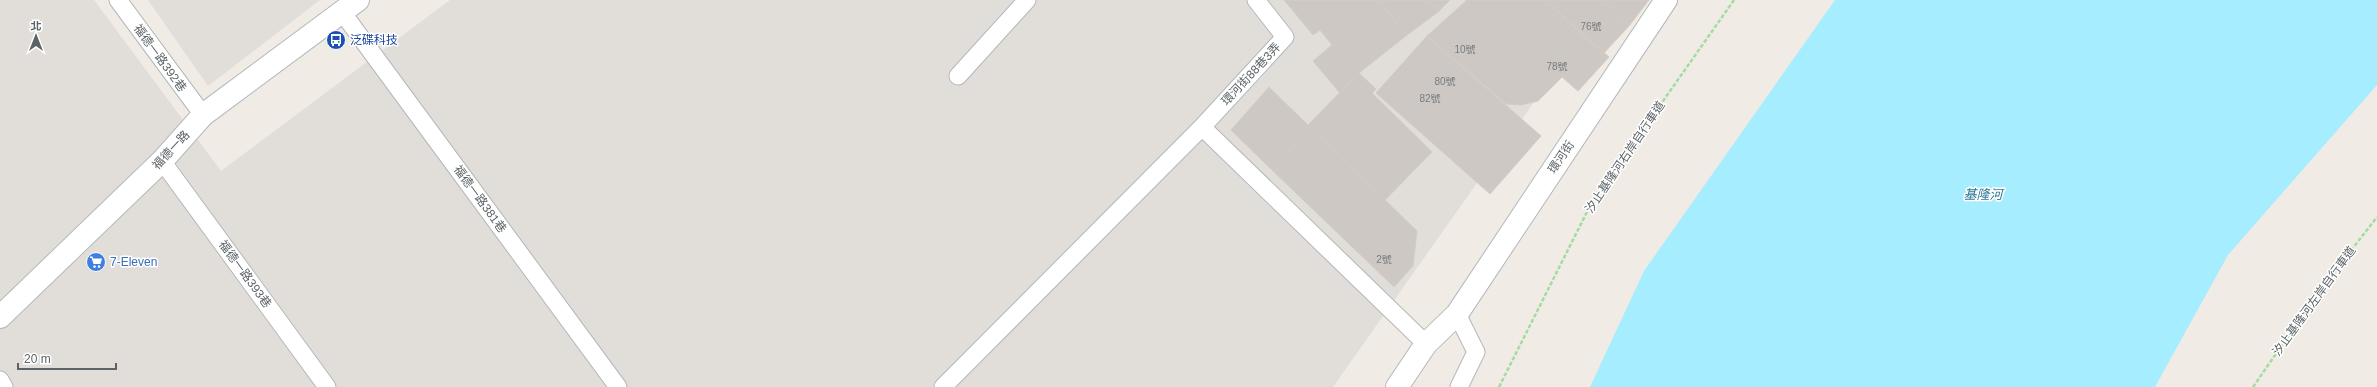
<svg xmlns="http://www.w3.org/2000/svg" width="2377" height="387" viewBox="0 0 2377 387" font-family="Helvetica,'Noto Sans TC',sans-serif">
  <style>
    .industrial { fill: #e1ddd9 }
    .water { fill: #a6edff }
    .building { fill: #cec8c4; stroke: #d6cbc2 }
    .lines { fill: none; stroke-linecap: round; stroke-linejoin: round }
    .lane-casing { stroke: #b2b8bb; stroke-width: 19 }
    .street-casing { stroke: #b2b8bb; stroke-width: 24 }
    .secondary-casing { stroke: #b3babe; stroke-width: 24 }
    .path { stroke: #a1dda2; stroke-width: 2.5; stroke-dasharray: 4 2; stroke-linecap: butt }
    .lane { stroke: #fff; stroke-width: 17 }
    .street { stroke: #fff; stroke-width: 22 }
    .secondary { stroke: #fff; stroke-width: 22 }
    .labels { text-anchor: middle; stroke-width: 3; stroke-linejoin: round; paint-order: stroke }
    .number-label { font-size: 10px; fill: #787c7e }
    .transit-label { font-size: 12px; fill: #164399; stroke: #fff; text-anchor: start }
    .street-label { font-size: 12px; fill: #5c6367; stroke: #fff }
    .shop-label { font-size: 12px; fill: #366cbe; stroke: #fff; text-anchor: start }
    .water-label { font-size: 13px; font-style: italic; fill: #2f7996; stroke: #fff }
  </style>
  <rect width="100%" height="100%" fill="#f0ebe5"/>
  <path class="industrial" d="M0,0h94l127,171 229,-171h1156l-273,387h-1333z
    M148,0h172l-112,86z"/>
  <path class="water" d="M1835,0h542v85l-149,170 -73,132h-565l54,-116z"/>
  <path class="building" d="M1284,0h94l29,35 -48,38 -19,20 -27,-32 19,-16 -12,-15 -7,5z
    M1378,0h49l11,12 -31,23z
    M1427,0h23l-12,12z
    M1467,0h78l64,57 -31,34 -16,-14 -24,24 -17,4 -15,-1 -79,-68z
    M1545,0h56l28,26 -26,28z
    M1601,0h48l-20,26z
    M1427,36l114,100 -51,58 -114,-101z
    M1359,73l17,16 -4,4 60,59 -47,48 -77,-75z
    M1269,87l39,38 -34,47 -43,-42z
    M1308,125l109,106 -4,35 -19,21 -120,-115z"/>
  <g class="lines">
    <defs>
      <path id="lane" d="M118,0l85,115
        M342,12l276,375
        M958,76l69,-76
        M1202,127l224,217
        M162,161l165,226
        M1457,314l19,38 -17,35
        M0,380l4,7
        M943,387l259,-260 83,-90 -29,-37"/>
      <path id="street" d="M1397,387l29,-43 31,-30 209,-314"/>
      <path id="secondary" d="M0,317l162,-156 41,-46 155,-115"/>
    </defs>
    <use href="#lane" class="lane-casing"/>
    <use href="#street" class="street-casing"/>
    <use href="#secondary" class="secondary-casing"/>
    <path class="path" d="M1499,387l93,-185 142,-202
      M2253,387l65,-94 59,-76"/>
    <use href="#lane" class="lane"/>
    <use href="#street" class="street"/>
    <use href="#secondary" class="secondary"/>
  </g>
  <defs>
    <symbol id="bus-disc" viewBox="-11 -11 22 22"><circle r="9.5" fill="#1a4fb4" stroke="#fff"/><path d="M-5-6H5V4H4V6H2V4H-2V6H-4V4H-5ZM-3.5-4V0h7V-4ZM-3.5 1.2v1.5H-2V1.2ZM2 1.2v1.5H3.5V1.2Z" fill="#fff"/></symbol>
    <symbol id="supermarket-disc" viewBox="-11 -11 22 22"><circle r="9.5" fill="#3f7fe0" stroke="#fff"/><path d="M-6-5.5h2.5l.6 2H6L4.5 2H-2.5L-4.4-4H-6ZM-1.5 3.2a1.3 1.3 0 1 0 .1 0ZM3 3.2a1.3 1.3 0 1 0 .1 0Z" fill="#fff"/></symbol>
  </defs>
  <g fill-rule="evenodd">
    <use href="#bus-disc" x="325" y="29" width="22" height="22"/>
    <use href="#supermarket-disc" x="85" y="251" width="22" height="22"/>
  </g>
  <g class="labels">
    <g class="number-label">
      <text x="1591" y="30">76號</text>
      <text x="1465" y="53">10號</text>
      <text x="1557" y="70">78號</text>
      <text x="1445" y="85">80號</text>
      <text x="1430" y="102">82號</text>
      <text x="1384" y="263">2號</text>
    </g>
    <g class="transit-label">
      <text x="350" y="44">泛碟科技</text>
    </g>
    <g class="street-label">
      <text transform="translate(160 58) rotate(54)" y="4">福德一路392巷</text>
      <text transform="translate(1251 74) rotate(-47)" y="4">環河街88巷3弄</text>
      <text transform="translate(171 150) rotate(-47)" y="4">福德一路</text>
      <text transform="translate(1561 157) rotate(-56)" y="4">環河街</text>
      <text transform="translate(1625 157) rotate(-56)" y="4">汐止基隆河右岸自行車道</text>
      <text transform="translate(480 199) rotate(54)" y="4">福德一路381巷</text>
      <text transform="translate(245 274) rotate(54)" y="4">福德一路393巷</text>
      <text transform="translate(2314 301) rotate(-54)" y="4">汐止基隆河左岸自行車道</text>
    </g>
    <g class="shop-label">
      <text x="110" y="266">7-Eleven</text>
    </g>
    <g class="water-label">
      <text x="1983" y="199">基隆河</text>
    </g>
  </g>
  <g transform="translate(36 36)" stroke="#ffffff" stroke-width="3" paint-order="stroke">
  <path d="M0-3L7 15L0 10L-7 15Z" fill="#5c6367"/>
  <text y="-6" font-size="11" font-weight="bold" text-anchor="middle" fill="#5c6367">北</text>
  </g>
  <path d="M18 363v6h98v-6" fill="none" stroke="#5c6367" stroke-width="2"/>
  <text x="24" y="363" font-size="12" fill="#5c6367" stroke="#ffffff" stroke-width="3" paint-order="stroke">20 m</text>
</svg>
